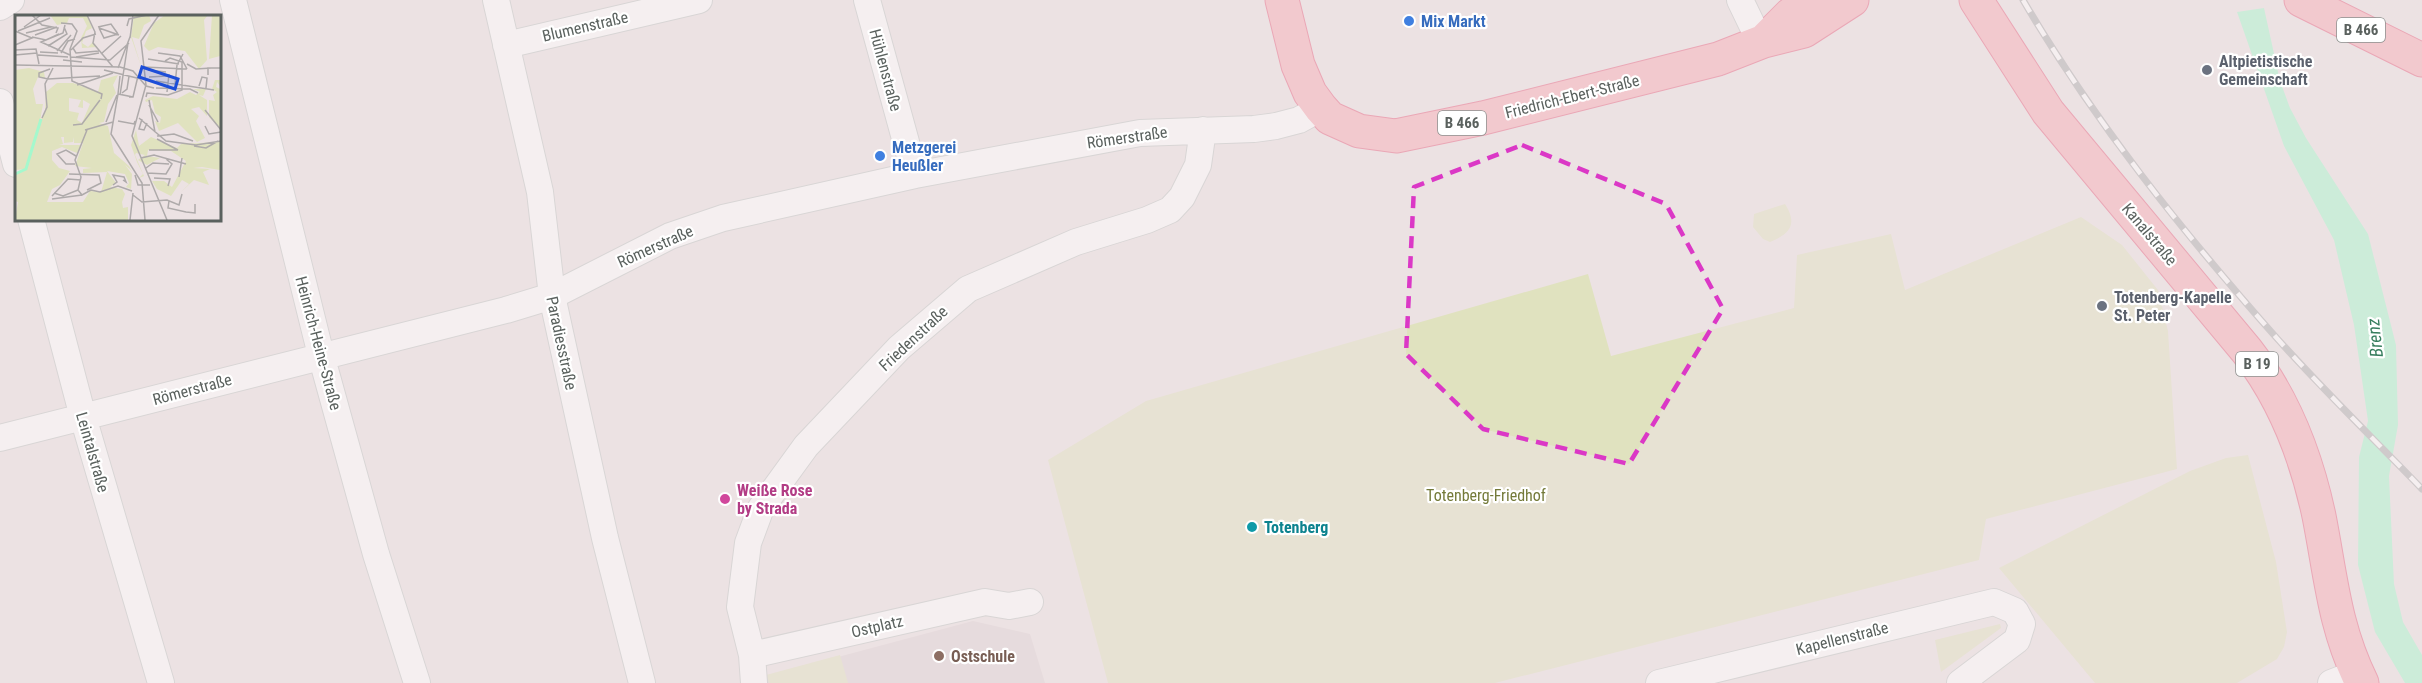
<svg xmlns="http://www.w3.org/2000/svg" width="2422" height="683" viewBox="0 0 2422 683" font-family="'Roboto Condensed',sans-serif">
  <style>
    .education { fill: #ded3d4 }
    .green { fill: #e0e2bf }
    .water { fill: #a5f8cd }
    .lines { fill: none; stroke-linecap: round; stroke-linejoin: round }
    .minor-casing { stroke: #c0c7c4; stroke-width: 28 }
    .primary-casing { stroke: #e6617f; stroke-width: 35 }
    .minor { stroke: #fff; stroke-width: 26 }
    .primary { stroke: #f8aab3; stroke-width: 33 }
    .rail-casing { stroke: #acadad; stroke-width: 7 }
    .rail { stroke: #fff; stroke-width: 4.5; stroke-dasharray: 14; stroke-linecap: butt }
    .marked { fill: none; stroke: #db38c6; stroke-width: 4.5; stroke-dasharray: 12 8; stroke-linejoin: round }
    .shop-dot { fill: #3f7fe0; stroke: #fff; stroke-width: 2 }
    .worship-dot { fill: #6b7280; stroke: #fff; stroke-width: 2 }
    .hotel-dot { fill: #d1479c; stroke: #fff; stroke-width: 2 }
    .culture-dot { fill: #0f9aa8; stroke: #fff; stroke-width: 2 }
    .education-dot { fill: #8d6e63; stroke: #fff; stroke-width: 2 }
    .labels { text-anchor: middle; stroke-width: 4.5; stroke-linejoin: round; paint-order: stroke }
    .shield { fill: #fff; stroke: #8c908e; stroke-width: 1.5 }
    .shield-label { font-size: 15px; font-weight: bold; fill: #5a615e }
    .shop-label { font-size: 16px; font-weight: bold; fill: #366cbe; stroke: #fff; text-anchor: start }
    .street-label { font-size: 16px; fill: #5a615e; stroke: #fff }
    .worship-label { font-size: 16px; font-weight: bold; fill: #5b616d; stroke: #fff; text-anchor: start }
    .hotel-label { font-size: 16px; font-weight: bold; fill: #b23c85; stroke: #fff; text-anchor: start }
    .park-label { font-size: 16px; fill: #747a39; stroke: #fff }
    .culture-label { font-size: 16px; font-weight: bold; fill: #0d838f; stroke: #fff; text-anchor: start }
    .education-label { font-size: 16px; font-weight: bold; fill: #785e54; stroke: #fff; text-anchor: start }
    .water-label { font-size: 18px; font-style: italic; fill: #377e5e; stroke: #fff }
    .inset-river { fill: none; stroke: #a5f8cd; stroke-width: 3 }
    .inset-road { fill: none; stroke: #aeaaaa; stroke-width: 1.5 }
    .view { fill: #1d4ed8; fill-opacity: 0.15; stroke: #1d4ed8; stroke-width: 3 }
    .inset-edge { fill: none; stroke: #5a615e; stroke-width: 3 }
  </style>
  <rect width="100%" height="100%" fill="#ece2e3"/>
  <path class="education" d="M973,621l57,13 15,49h-284l-2,-5z"/>
  <path class="green" d="M1785,204c13,20 5,30 -15,38l-7,-3 -10,-12 1,-13z
    M2081,217l41,28 36,45 10,41 9,138 -191,50 -7,41 -484,123h-387l-60,-223 98,-59 442,-127 23,82 183,-48 3,-53 94,-21 14,56z
    M2248,455l28,107 11,70 -3,15 -7,12 -40,24h-142l-96,-115 191,-97 36,-13z
    M2000,624l1,4 -60,44 -6,-32z
    M840,655l8,28h-79l-3,-8z"/>
  <path class="water" d="M2264,8l16,73 10,27 16,30 62,96 28,111 2,80 -9,51 5,108 9,38 19,33v28h-17l-30,-51 -17,-67 1,-108 9,-36 -14,-96 -20,-85 -50,-94 -47,-134z"/>
  <g class="lines">
    <defs>
      <path id="minor" d="M233,0l88,355 55,199 41,129
        M496,0l44,192 12,104 53,242 37,145
        M867,0l48,175
        M1740,0l13,27 11,14
        M0,7l11,-7
        M506,45l193,-45
        M0,102l16,62
        M31,219l52,198 78,266
        M0,438l506,-128 46,-14 118,-60 53,-18 192,-43 225,-42 114,-4 22,-3 23,-6 22,-12
        M752,655l233,-53 24,4 21,-4
        M754,683l-2,-28 -12,-48 8,-64 13,-35 45,-62 93,-98 69,-59 108,-47 71,-22 23,-10 12,-13 16,-32 5,-35
        M1659,683l335,-81 21,9 7,13 -5,16 -57,43
        M2331,683l26,-10"/>
      <path id="primary" d="M1282,0l16,65 12,28 11,15 9,10 29,13 37,5 87,-18 235,-59 46,-18 40,-10 48,-31
        M1976,0l72,112 199,239c38,49 59,104 72,165 12,61 15,110 43,167
        M2301,0l121,60
        M1767,38l23,-23 19,-15"/>
    </defs>
    <use href="#minor" class="minor-casing"/>
    <use href="#primary" class="primary-casing"/>
    <use href="#minor" class="minor"/>
    <use href="#primary" class="primary"/>
    <defs>
      <path id="rail" d="M2023,0c71,121 158,230 251,335 47,53 99,103 148,154"/>
    </defs>
    <use href="#rail" class="rail-casing"/>
    <use href="#rail" class="rail"/>
  </g>
  <path d="M0 0H2422V683H0ZM1522,145l144,59 57,105 -94,155 -146,-35 -77,-75 8,-167z" fill="#ece2e3" fill-opacity=".55" fill-rule="evenodd"/>
  <path class="marked" d="M1522,145l144,59 57,105 -94,155 -146,-35 -77,-75 8,-167z"/>
  <g class="shop-dot">
    <circle cx="1409" cy="21" r="6"/>
    <circle cx="880" cy="156" r="6"/>
  </g>
  <g class="worship-dot">
    <circle cx="2207" cy="70" r="6"/>
    <circle cx="2102" cy="306" r="6"/>
  </g>
  <circle class="hotel-dot" cx="725" cy="499" r="6"/>
  <circle class="culture-dot" cx="1252" cy="527" r="6"/>
  <circle class="education-dot" cx="939" cy="656" r="6"/>
  <g class="labels">
    <g class="shield">
      <rect x="2337" y="18" width="48" height="24" rx="4.5"/>
      <rect x="1438" y="111" width="48" height="24" rx="4.5"/>
      <rect x="2236" y="352" width="42" height="24" rx="4.5"/>
    </g>
    <g class="shield-label">
      <text x="2361" y="35">B 466</text>
      <text x="1462" y="128">B 466</text>
      <text x="2257" y="369">B 19</text>
    </g>
    <g class="shop-label">
      <text x="1421" y="27">Mix Markt</text>
      <text x="892" y="153">Metzgerei<tspan x="892" dy="18">Heußler</tspan></text>
    </g>
    <g class="street-label">
      <text transform="translate(585 26) rotate(-13)" y="6">Blumenstraße</text>
      <text transform="translate(886 70) rotate(75)" y="6">Hühlenstraße</text>
      <text transform="translate(1572 96) rotate(-14)" y="6">Friedrich-Ebert-Straße</text>
      <text transform="translate(1127 137) rotate(-8)" y="6">Römerstraße</text>
      <text transform="translate(2150 234) rotate(50)" y="6">Kanalstraße</text>
      <text transform="translate(655 246) rotate(-24)" y="6">Römerstraße</text>
      <text transform="translate(913 338) rotate(-43)" y="6">Friedenstraße</text>
      <text transform="translate(319 343) rotate(75)" y="6">Heinrich-Heine-Straße</text>
      <text transform="translate(562 343) rotate(78)" y="6">Paradiesstraße</text>
      <text transform="translate(192 389) rotate(-15)" y="6">Römerstraße</text>
      <text transform="translate(93 452) rotate(74)" y="6">Leintalstraße</text>
      <text transform="translate(877 626) rotate(-13)" y="6">Ostplatz</text>
      <text transform="translate(1842 638) rotate(-14)" y="6">Kapellenstraße</text>
    </g>
    <g class="worship-label">
      <text x="2219" y="67">Altpietistische<tspan x="2219" dy="18">Gemeinschaft</tspan></text>
      <text x="2114" y="303">Totenberg-Kapelle<tspan x="2114" dy="18">St. Peter</tspan></text>
    </g>
    <g class="hotel-label">
      <text x="737" y="496">Weiße Rose<tspan x="737" dy="18">by Strada</tspan></text>
    </g>
    <g class="park-label">
      <text x="1486" y="501">Totenberg-Friedhof</text>
    </g>
    <g class="culture-label">
      <text x="1264" y="533">Totenberg</text>
    </g>
    <g class="education-label">
      <text x="951" y="662">Ostschule</text>
    </g>
    <g class="water-label">
      <text transform="translate(2375 338) rotate(-96)" y="6">Brenz</text>
    </g>
  </g>
  <g transform="translate(15 15)">
    <rect width="206" height="206" fill="#ece2e3"/>
    <path d="M35,0h37l5,13 -6,3 -4,12 6,4 5,-5 4,5 -15,1 -1,-10 6,-12 -4,-8h-14l-2,5 -10,2zM119,0h15l2,6 -7,4 -5,14 -7,-2 9,29 -10,-29zM150,0h43l-4,5 3,40 -8,9 -14,-18 -27,-4 -9,4 -5,-5 10,-23zM197,0h8v41l-11,3zM14,53l15,4 1,6 -7,-1 -5,12 3,15h7l-3,17 5,-9 1,-20 11,-9h16l25,9 3,-12 17,-5 -5,10 3,8 -8,11 -4,18 -5,1 9,3 6,27 15,13 3,5 -7,-6 7,9 -1,15 -5,-2 3,-4 -4,-9 -18,-3 9,12 -6,4 12,2 3,5 -3,8 1,6 5,-1v13h-113l3,-18 -3,-1v-27l11,-5 -11,1v-100zM54,83l12,2 -3,7 5,1v-8l7,4 -8,19 -5,-3 2,-7 -10,-2zM46,122h3v6l9,-1 1,-5v6h9l-8,23 17,2 -9,1v4l24,-1 -6,20 -11,-1 -7,11h-36l5,-13 8,-4 10,-14 -11,-3 -7,-8v-9l10,-4 15,6 4,-8h-22l4,-1zM200,65h5l1,5 -1,1 -3,-4 -1,5 4,2v39l-11,-11v-17l6,1 -2,-6 4,-3 -5,-3zM178,74h13l-3,7 -4,-1 8,5v16l-8,-9 -8,2 8,7 -3,5 9,17 -8,4 -19,-19 -19,8 -4,-10 5,2 1,-6 -6,-4 -3,-13 -6,2 -1,-2 8,-4 24,3 13,-7 6,3 4,-3zM121,115l3,16 12,-9 26,11 4,-4 39,-2v28l-18,-3 -9,1 17,1 -7,3 6,13 -15,-5 -14,13 9,-9 -7,-4 -11,16 -14,-7 -5,-8h12l8,6 14,-26 -15,-10 -23,-1 -1,6 13,2 -13,7 -9,-5 7,-5 -9,-2 -1,2 9,21 -5,2 4,-4 -6,-12 -6,-17z" fill="#e0e2bf" fill-rule="evenodd"/>
    <path class="inset-river" d="M0,159l11,-5 15,-50"/>
    <path class="inset-road" d="M17,0l10,10 16,3 -2,5M72,0l8,17 -2,11 20,24M144,0l-18,26 5,44 -14,51 35,84M46,8l11,1 5,7 -7,18 2,32 30,13 -1,5M50,10l-2,8 -22,9 29,13M112,11l2,-7 18,-4M9,12l17,-12M83,12l13,-3 7,10M84,13l5,10 14,-4M84,13l20,7M0,16l17,7 -17,7M3,16l32,-13M11,18l25,-6M20,20l22,-8M17,22l14,3 13,-6M115,23l3,-23M33,31l19,-12 -3,-7M58,33l3,5 23,-2M0,35l21,-1 3,15M56,35l12,-12 13,-4M42,36l14,-16M25,37l18,1M46,38l7,-12 7,-2M143,38l22,3 7,13M86,39l20,-18M0,40l22,-2M23,40l30,2M56,42l39,3 19,-17M61,42l23,-4M133,44l31,5M48,45l19,2M172,49l9,5 15,-1M0,50l105,2 13,4 13,15 8,2M128,52l44,2M103,53l12,-31M89,55l37,9M133,55l18,2M193,60v-7h13M134,62l18,-1M33,64l52,-3M33,64l-9,-2v-4l11,-4M141,66l58,9M62,70l36,-12M160,70l2,-20 6,-11M184,71l3,-9 5,1 -1,10M141,73l34,1 8,4M152,77l2,-18M107,78l5,-4 2,-13M103,79l2,-18M105,80l8,-52M114,82h4l5,-21M118,82l-15,-3 -7,40 31,49 3,37M131,82l1,-4 21,2 14,-5v-28l-12,-4 -5,3M134,85l6,32M134,90l9,17M190,95l16,20M27,103l5,-11 -2,-23 8,-16M124,103l27,23 30,4 25,-4M127,104l-3,10 5,1 3,-7M103,106l16,3 1,-3M91,107l11,-27M58,110l9,-1 18,-24M190,111l4,8 12,-2M70,115l28,-8M142,121l17,-2 19,7M142,124l21,11M179,131l12,2 12,-7M134,135h29M126,143l13,-3 32,9M60,149h-9l-9,-10 9,-4 10,6M131,153l7,-5 16,1M132,158l19,1 6,-10 -6,-5M54,159l30,1 2,8 -14,7M120,160l3,10h12M164,162l3,-19M139,163l16,1 -2,7M98,170l4,-3 -4,-7 11,2 2,5 -3,-2M63,175l3,-13 -6,-17 12,-30M63,175l4,5 9,-5 9,2 18,-6 14,5M39,178l9,3 15,-6M118,180l9,7 25,-2 12,5 3,-11M37,181l16,-17 13,1M37,184l30,-4M154,186l-1,7 18,4 9,1v-9M115,205l3,-27"/>
    <path class="view" d="M127,52l36,12 -3,10 -36,-12z"/>
    <rect width="206" height="206" class="inset-edge"/>
  </g>
</svg>
